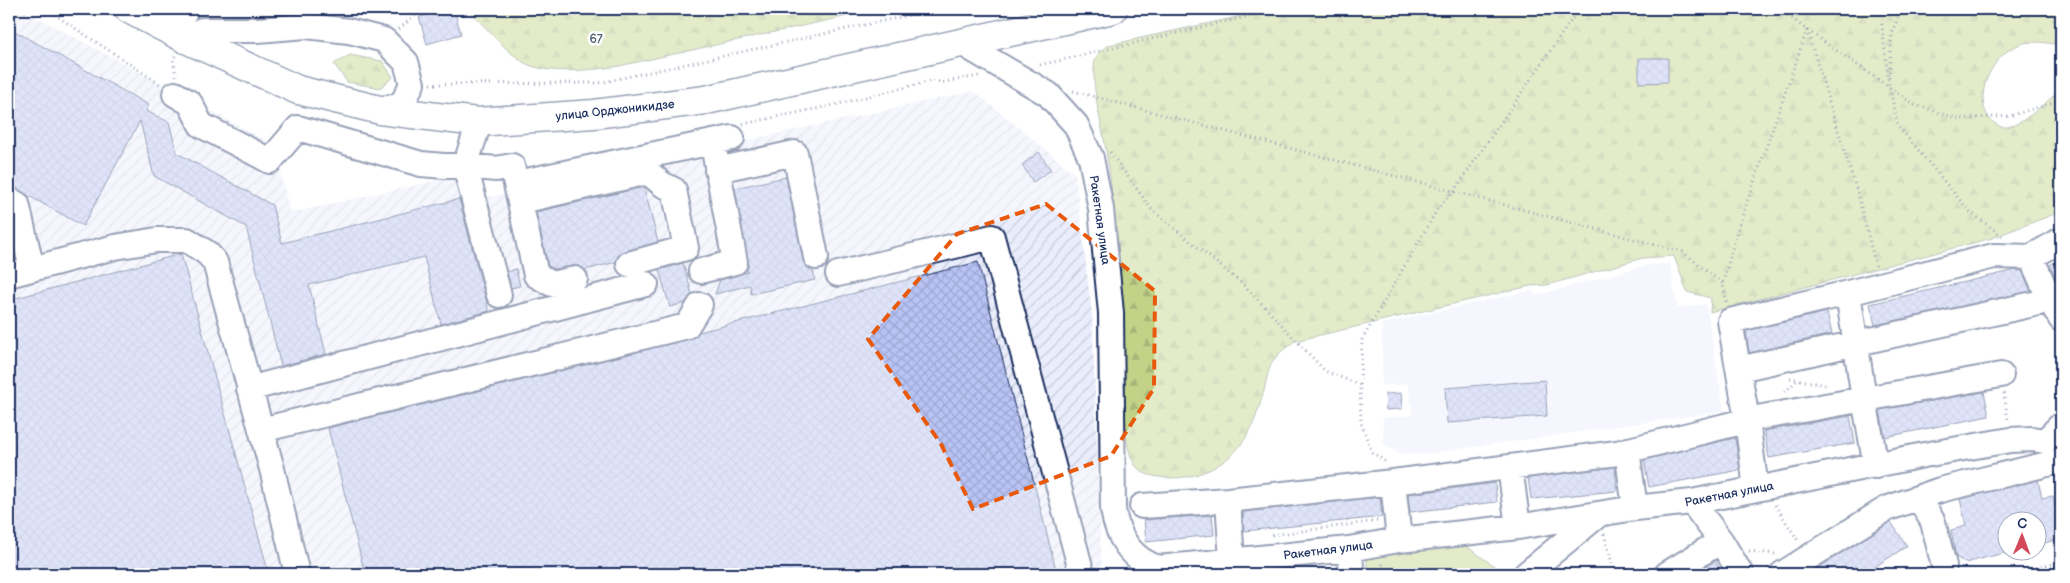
<svg xmlns="http://www.w3.org/2000/svg" width="2070" height="583" viewBox="0 0 2070 583" font-family="'Balsamiq Sans',sans-serif">
  <style>
    .built { fill: #eaedfc }
    .industrial { fill: url(#industrial-furrows) }
    .forest { fill: url(#forest-firs); stroke: #6e8173 }
    .park { fill: #c2d388; stroke: #6e8173 }
    .building { fill: url(#building-cross-hatch); stroke: #1b2f5e }
    .lines { fill: none; stroke-linecap: round; stroke-linejoin: round }
    .minor-casing { stroke: #1b2f5e; stroke-width: 28 }
    .major-casing { stroke: #1b2f5e; stroke-width: 31 }
    .path { stroke: #1b2f5e; stroke-width: 3; stroke-dasharray: 1 4; stroke-linecap: butt }
    .minor { stroke: #fff; stroke-width: 24 }
    .major { stroke: #fff; stroke-width: 28 }
    .marked { fill: none; stroke: #e8590c; stroke-width: 4; stroke-dasharray: 10 6; stroke-linejoin: round }
    .labels { text-anchor: middle; stroke-width: 5; stroke-linejoin: round; paint-order: stroke }
    .park-label { font-size: 12px; fill: #4d606b; stroke: #fff }
    .street-label { font-size: 12px; fill: #1b2f5e; stroke: #fff }
  </style>
  <defs>
    <pattern id="industrial-furrows" width="10" height="10" patternUnits="userSpaceOnUse" patternTransform="scale(1.25)"><rect width="10" height="10" fill="#eaedfc"/><path d="M-1 1l2-2M0 10L10 0M9 11l2-2" fill="none" stroke="#c8ccda"/></pattern>
    <pattern id="forest-firs" width="22" height="20" patternUnits="userSpaceOnUse" patternTransform="scale(1.25)"><rect width="22" height="20" fill="#c2d388"/><path d="M5 1l3.5 6h-7zM16 11l3.5 6h-7z" fill="#a6b578"/></pattern>
    <pattern id="building-cross-hatch" width="8" height="8" patternUnits="userSpaceOnUse" patternTransform="scale(1.25)"><rect width="8" height="8" fill="#b9c3f4"/><path d="M0 0l8 8M0 8l8-8" fill="none" stroke="#9ea8d4"/></pattern>
  </defs>
  <rect width="100%" height="100%" fill="#fff"/>
  <filter id="ink" filterUnits="userSpaceOnUse"><feTurbulence type="fractalNoise" baseFrequency=".02" numOctaves="2"/><feDisplacementMap in="SourceGraphic" scale="10" xChannelSelector="R" yChannelSelector="G"/><feConvolveMatrix kernelMatrix="1 2 1 2 8 2 1 2 1" color-interpolation-filters="sRGB"/></filter>
  <g filter="url(#ink)">
    <path class="built" d="M1670,263l7,45 29,-4 18,107 -299,43h-25l-17,-10v-26l30,-3 -5,-31 -26,1v-61l151,-34 2,6 109,-30z"/>
    <path class="industrial" d="M9,9h13l252,136 16,68 172,-38 7,27 50,-12 455,-99 101,83 17,140 10,260h-1093z"/>
    <path class="forest" d="M466,9h414l-261,57c-26,4 -73,10 -96,-4 -21,-14 -37,-36 -57,-53z
      M1274,9h787v36c-14,-2 -32,-6 -45,1 -24,10 -45,52 -25,74 3,3 8,7 13,7 17,1 43,-27 57,-37v120l-9,5 -60,23 -282,74 1,-14 -24,-6 -13,-36 -31,2 -96,27 -17,1 -235,55c-9,7 -19,13 -24,24 -4,8 -5,18 -7,26 -10,36 -20,62 -55,79 -18,8 -37,10 -56,6 -20,-4 -23,-20 -27,-38 -2,-74 -3,-149 -12,-223 -2,-21 -4,-43 -8,-64 -4,-27 -13,-54 -12,-82 0,-12 5,-18 15,-24z
      M350,55l32,6 11,16 -13,11 -33,-6 -13,-18z"/>
    <path class="park" d="M1465,545l40,29h-137l-2,-21z"/>
    <path class="building" d="M450,9h4l7,25 -34,10 -8,-27z
      M9,28l140,77 -3,6 23,11 8,31 95,52 10,38 177,-44 30,112 -48,13 -17,-67 -115,28 17,69 -45,12 -35,-139 -92,-51 -14,-55 -57,105 -74,-41z
      M1639,58h29v24l-29,1z
      M1039,152l12,18 -18,12 -11,-17z
      M786,177l17,83 3,6 7,4 2,10 -64,14 -1,-9 -35,9 5,-14 27,-8 1,-6 -13,-78z
      M644,187l14,55 -33,9 -6,4 -3,7 -31,8 -6,-4 -25,3 -6,-3 -12,-54z
      M181,254l88,320h-260v-274z
      M2061,258v27h-3l-8,-20z
      M978,262l79,312h-692l-37,-146 362,-89 9,-7z
      M683,263l9,31 -7,9 -15,4 -11,-37z
      M516,269l4,17 -9,2 -4,-16z
      M2016,270l6,1 9,20 -156,34 -5,-21z
      M1827,312l5,22 -83,19 -3,-22z
      M1545,380l2,36 -100,7 -2,-35z
      M1984,392l5,24 -104,21 -5,-27z
      M1401,393l1,16 -16,1 -1,-16z
      M1850,416l5,27 -86,15 -5,-27z
      M1735,438l5,32 -91,17 -5,-27z
      M1615,467l2,24 -86,8 -3,-21z
      M2038,480l4,18 11,-2 7,37 -5,7 -17,5v-25h-30v32l-43,11 -9,-6 -5,-27 15,-4 -6,-27z
      M1495,483l2,19 -87,10 -2,-18z
      M1380,497l2,20 -138,14 -1,-19z
      M1212,515l2,20 -68,7 -2,-22z
      M1891,522l16,24 -43,28h-56z
      M1715,561l8,13h-30z"/>
    <g class="lines">
      <defs>
        <path id="minor" d="M174,33l12,-24
          M186,39l16,-9h56l48,-4 43,5 35,9 22,22 6,22 -10,20 -22,6
          M963,44l85,50 28,31 15,33 10,51 10,104 2,196c4,28 18,50 45,59l191,-19 50,-9 119,-13 117,-19 57,-6 232,-47 86,-15 22,-1 13,2 16,-16
          M175,94l15,9 11,22 69,36 28,-33 123,36 23,2h21l31,3 16,-3 24,109 16,9 23,-5
          M477,122l-1,10 -11,34 34,129
          M717,170l78,-17 21,104
          M517,183l215,-45
          M9,200l8,4 15,65
          M521,201l127,-29 14,12 12,6 12,58 -57,16
          M2061,240l-30,17 19,43 11,19
          M701,271l34,-9 -20,-107
          M838,274l154,-37 90,337
          M9,275l106,-28 42,-7h30l20,13 8,9 57,207 25,105
          M1739,369l322,-71
          M249,389l397,-105
          M261,430l426,-104 13,-21
          M1627,450l8,58
          M1876,466l-12,-67 -16,-106 146,-37 37,1
          M1510,467l8,60
          M1393,482l6,58
          M1756,489l-9,-69 -17,-99 118,-28
          M1919,498l14,24 11,44
          M1228,500l4,61
          M1692,502l29,39
          M1142,506l86,-6 165,-18 224,-29 140,-35 244,-43
          M1349,549l3,25
          M1526,574l72,-59
          M1667,574l54,-33 20,33
          M1782,574l104,-65 54,-19 116,-28"/>
        <path id="major" d="M129,9l57,30 112,51 82,20 97,12 117,-8 112,-14 407,-91"/>
      </defs>
      <use href="#minor" class="minor-casing"/>
      <use href="#major" class="major-casing"/>
      <path class="path" d="M46,9l114,75
        M1780,9l27,21 108,75 44,14 51,-3 51,-16
        M1880,9l9,76 9,41 71,85 33,25
        M399,29l24,-20
        M1807,30l51,165 18,72
        M175,56l-2,3 3,17
        M1040,65l240,-56
        M1889,77l3,-43 9,-25
        M430,84l169,-1 339,-74
        M1073,91l610,161 40,32
        M743,124l91,-19 97,-24 13,1 35,-6
        M1110,152l42,58 93,76 80,85 35,14 1,38 11,29 15,11
        M1726,302l-3,-18 14,-53 70,-201
        M1790,378l36,7
        M1360,385l2,-45 76,-132 16,-17 125,-182
        M1785,392l13,-13
        M2004,393l4,28
        M1775,505l24,37
        M1604,534l11,40
        M1272,535l105,-14
        M1749,551l26,3
        M1378,574l5,-11
        M2012,574l49,-12"/>
      <use href="#minor" class="minor"/>
      <use href="#major" class="major"/>
    </g>
  </g>
  <path d="M0 0H2070V583H0ZM1046,204l109,87 -1,97 -43,68 -138,53 -32,-65 -73,-105 89,-105z" fill="#fff" fill-opacity=".55" fill-rule="evenodd"/>
  <path class="marked" d="M1046,204l109,87 -1,97 -43,68 -138,53 -32,-65 -73,-105 89,-105z"/>
  <g class="labels">
    <g class="park-label">
      <text x="596" y="43">67</text>
    </g>
    <g class="street-label">
      <text transform="translate(615 110) rotate(-6)" y="4">улица Орджоникидзе</text>
      <text transform="translate(1100 220) rotate(82)" y="4">Ракетная улица</text>
      <text transform="translate(1729 494) rotate(-11)" y="4">Ракетная улица</text>
      <text transform="translate(1328 550) rotate(-7)" y="4">Ракетная улица</text>
    </g>
  </g>
  <rect width="2070" height="583" fill="none" stroke="#fff" stroke-width="30"/>
  <rect x="15" y="15" width="2040" height="553" fill="none" stroke="#1b2f5e" stroke-width="2" filter="url(#ink)"/>
  <g transform="translate(2022 536) rotate(1)"><circle r="24" fill="#ffffff" stroke="#a4acbf"/>
  <path d="M0-4L9 19L0 12L-9 19Z" fill="#d1495b"/>
  <text y="-8" font-size="14" font-weight="bold" text-anchor="middle" fill="#1b2f5e">С</text>
  </g>
</svg>
